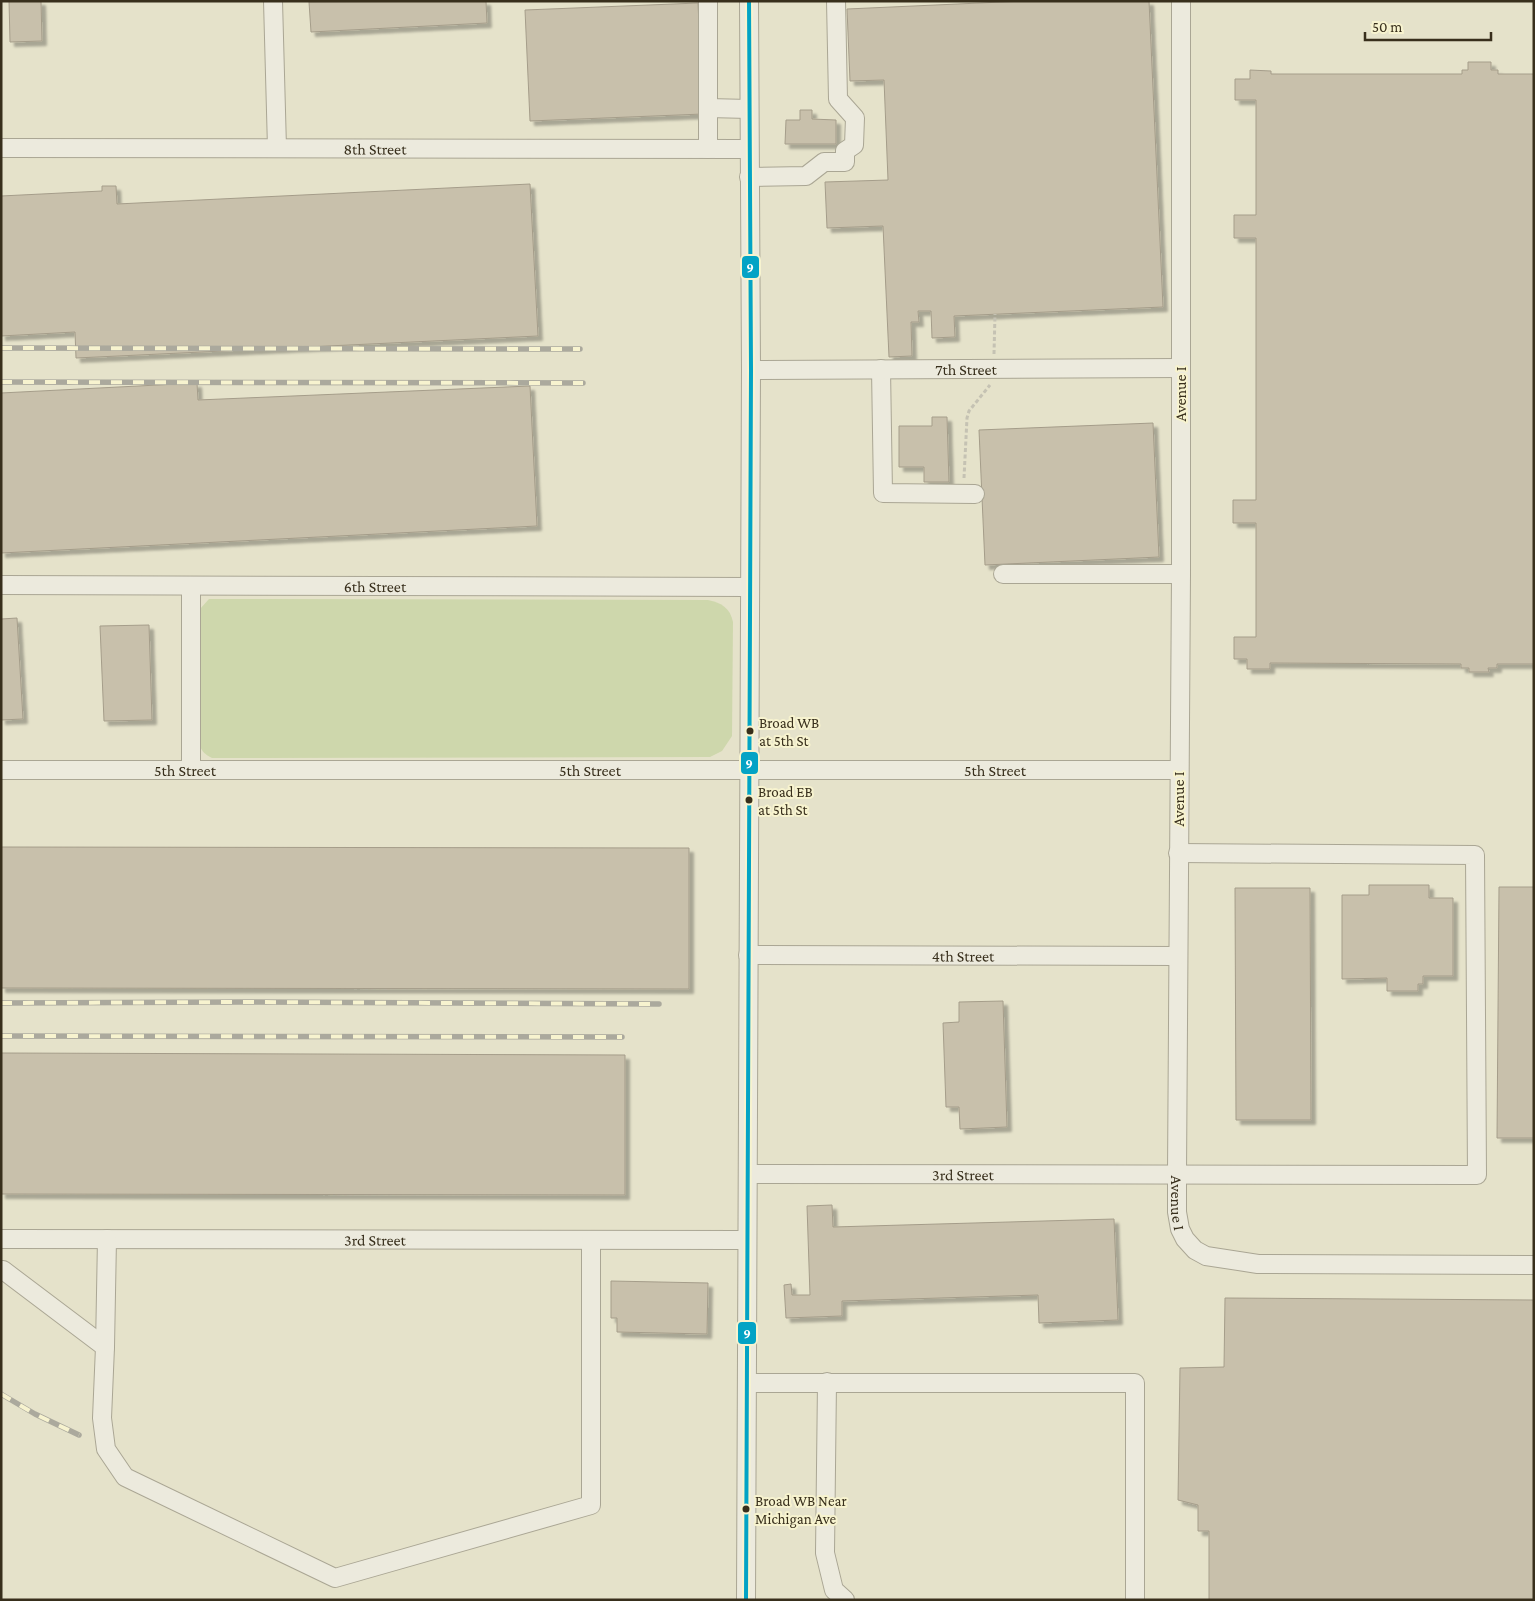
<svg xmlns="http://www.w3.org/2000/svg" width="1535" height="1601" viewBox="0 0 1535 1601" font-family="'Crimson Pro',serif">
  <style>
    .green { fill: #ced7ac }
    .building { fill: #c8c0ab; stroke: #a59d8a; filter: url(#shadow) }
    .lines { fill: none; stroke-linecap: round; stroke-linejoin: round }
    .minor-casing { stroke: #aaa694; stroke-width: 20 }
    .path { stroke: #c5c2b3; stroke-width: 3; stroke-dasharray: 4 2.5; stroke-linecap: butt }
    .minor { stroke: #eceadd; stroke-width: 18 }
    .rail-casing { stroke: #aba99d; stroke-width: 5.5 }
    .rail { stroke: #f7f3cf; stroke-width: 4; stroke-dasharray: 11; stroke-linecap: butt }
    .bus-1-casing { stroke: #f7f3cf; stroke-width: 8 }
    .bus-1 { stroke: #03a3c5; stroke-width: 4 }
    .bus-dot { fill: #382f1c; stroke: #f7f3cf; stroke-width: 2 }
    .labels { text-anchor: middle; stroke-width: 4; stroke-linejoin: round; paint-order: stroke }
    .bus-label { font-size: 15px; fill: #382f1c; stroke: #f7f3cf; text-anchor: start }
    .street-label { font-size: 16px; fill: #382f1c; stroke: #f7f3cf }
    .line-badge { stroke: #f7f3cf; stroke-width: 2 }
    .badge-label { font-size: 14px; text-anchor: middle; font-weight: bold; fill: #fff }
  </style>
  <defs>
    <filter id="shadow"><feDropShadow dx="4.5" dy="4.5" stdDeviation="1" flood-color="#0004"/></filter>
  </defs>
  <rect width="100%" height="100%" fill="#e5e2ca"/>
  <path class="green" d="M209,599l499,1c14,3 22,8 25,22l-1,114 -10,15 -12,6 -498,1c-8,-4 -12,-8 -13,-17l1,-132z"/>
  <path class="building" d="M9,1h32l1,40 -32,1z
    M486,1l1,22 -176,9 -2,-30z
    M1024,1h125l14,306 -209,9 1,21 -23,1 -1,-27h-13l1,11h-8l1,34 -23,1 -6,-131 -56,2 -2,-46 63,-2 -4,-100 -34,1 -3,-72z
    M698,3l5,111 -173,7 -5,-111z
    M1468,62h23v8h7v4h36v590h-37v4h-9l1,4h-20v-4h-8v-4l-191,-1v6h-23v-10h-13v-22h22v-114h-23v-23h23v-262h-22v-23h22v-115h-21v-21h15v-9l21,1v3h191v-4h6z
    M800,110h12v9l24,1v24h-51l1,-24h14z
    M530,184l8,152 -462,22 -1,-26 -74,4v-140l101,-5v-5h14l1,18z
    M197,383l1,17 332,-14 7,140 -536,27v-160z
    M932,417h15l2,65h-25v-15h-25v-41h33z
    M1153,423l6,134 -174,8 -6,-135z
    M17,618l6,101 -22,1v-101z
    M149,625l3,95 -48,1 -4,-95z
    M1,847l688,1v141l-688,-1z
    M1369,885h60v13h24v78h-30v8h-5v7h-31v-13l-45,1v-84h27z
    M1499,887h35v251h-37z
    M1235,888h75l1,232h-75z
    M1003,1001l4,126 -47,2 -1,-22h-13l-3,-84 16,-1v-20z
    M1,1053l624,2v140l-624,-1z
    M832,1205l1,22 281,-8 4,101 -79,3 -1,-28 -196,6v15l-56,2 -2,-33 7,-1 1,11h18l-3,-89z
    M611,1281l97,2 -1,51 -90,-2v-14h-6z
    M1225,1298l309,2v300h-325v-69h-11v-26l-20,-5 2,-132 44,-1z"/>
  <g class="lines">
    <defs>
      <g id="minor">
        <path d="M273,1l4,147"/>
        <path id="s1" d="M1181,1v573l-4,600v38l3,17 5,10 10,11 11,6 52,8 276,1"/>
        <path d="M708,108l41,1"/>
        <path id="s2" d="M1,148l748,1"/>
        <path d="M708,149v-148"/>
        <path d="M749,177l57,-1 18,-14h21v-11l9,-6 1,-27 -17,-19 -2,-98"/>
        <path d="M881,369l2,124 92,1"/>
        <path id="s3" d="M751,370l429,-2"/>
        <path d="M1003,574h178"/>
        <path id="s4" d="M1,585l748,2"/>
        <path d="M191,769v-183"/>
        <path id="s5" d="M1,770h1177"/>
        <path id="s6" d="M748,955l429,1"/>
        <path id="s7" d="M748,1174l729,1 -2,-320 -297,-2"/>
        <path id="s8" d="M1,1239l746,1"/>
        <path d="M3,1270l102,77 -3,71 4,31 19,28 210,101 256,-73v-264"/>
        <path d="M105,1347l2,-108"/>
        <path d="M827,1382l-2,171 9,37 11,10"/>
        <path d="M747,1383h388v217"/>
        <path d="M746,1600l5,-1230 -2,-369"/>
      </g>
    </defs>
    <use href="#minor" class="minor-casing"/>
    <path class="path" d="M994,354l1,-40
      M964,478l3,-60 2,-7 21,-26"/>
    <use href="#minor" class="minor"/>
    <defs>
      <path id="rail" d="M1,348l579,1
        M1,382l582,1
        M1,1003l243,-1 415,2
        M1,1036l621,1
        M1,1394l34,20 44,21"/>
    </defs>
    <use href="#rail" class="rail-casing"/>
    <use href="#rail" class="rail"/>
    <defs>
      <path id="bus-1" d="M746,1600l5,-1230 -2,-369"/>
    </defs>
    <use href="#bus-1" class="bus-1-casing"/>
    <use href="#bus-1" class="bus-1"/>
  </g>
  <g class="bus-dot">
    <circle cx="750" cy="731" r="4.5"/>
    <circle cx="749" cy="800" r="4.5"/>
    <circle cx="746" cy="1509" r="4.5"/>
  </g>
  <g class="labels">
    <g class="bus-label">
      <text x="759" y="728">Broad WB<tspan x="759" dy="18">at 5th St</tspan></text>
      <text x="758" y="797">Broad EB<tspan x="758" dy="18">at 5th St</tspan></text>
      <text x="755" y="1506">Broad WB Near<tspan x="755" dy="18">Michigan Ave</tspan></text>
    </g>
    <g class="street-label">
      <text dy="6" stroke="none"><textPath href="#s2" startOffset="374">8th Street</textPath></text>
      <text dy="6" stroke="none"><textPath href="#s3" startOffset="215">7th Street</textPath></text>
      <text transform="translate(1180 394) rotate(-90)" y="6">Avenue I</text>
      <text dy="6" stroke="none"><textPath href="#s4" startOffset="374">6th Street</textPath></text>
      <text dy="6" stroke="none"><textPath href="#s5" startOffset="184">5th Street</textPath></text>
      <text dy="6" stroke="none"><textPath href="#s5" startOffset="589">5th Street</textPath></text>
      <text dy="6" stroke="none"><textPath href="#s5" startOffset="994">5th Street</textPath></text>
      <text transform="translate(1178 799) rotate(-90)" y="6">Avenue I</text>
      <text dy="6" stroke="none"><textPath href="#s6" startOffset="215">4th Street</textPath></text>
      <text dy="6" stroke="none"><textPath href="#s7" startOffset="215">3rd Street</textPath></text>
      <text dy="6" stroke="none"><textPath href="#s1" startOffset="1202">Avenue I</textPath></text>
      <text dy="6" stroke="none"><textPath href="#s8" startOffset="374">3rd Street</textPath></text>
    </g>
  </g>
  <g class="line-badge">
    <rect x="741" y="255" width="19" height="24" rx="5" fill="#03a3c5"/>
    <rect x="740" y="751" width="19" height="24" rx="5" fill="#03a3c5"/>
    <rect x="737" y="1321" width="20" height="24" rx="5" fill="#03a3c5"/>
  </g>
  <g class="badge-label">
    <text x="750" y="272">9</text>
    <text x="749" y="768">9</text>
    <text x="747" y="1338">9</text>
  </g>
  <rect width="1535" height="1601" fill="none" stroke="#382f1c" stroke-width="5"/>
  <path d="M1365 32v8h126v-8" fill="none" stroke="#382f1c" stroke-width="2.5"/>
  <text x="1372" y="32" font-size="15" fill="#382f1c" stroke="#f7f3cf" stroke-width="4" paint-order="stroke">50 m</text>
</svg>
